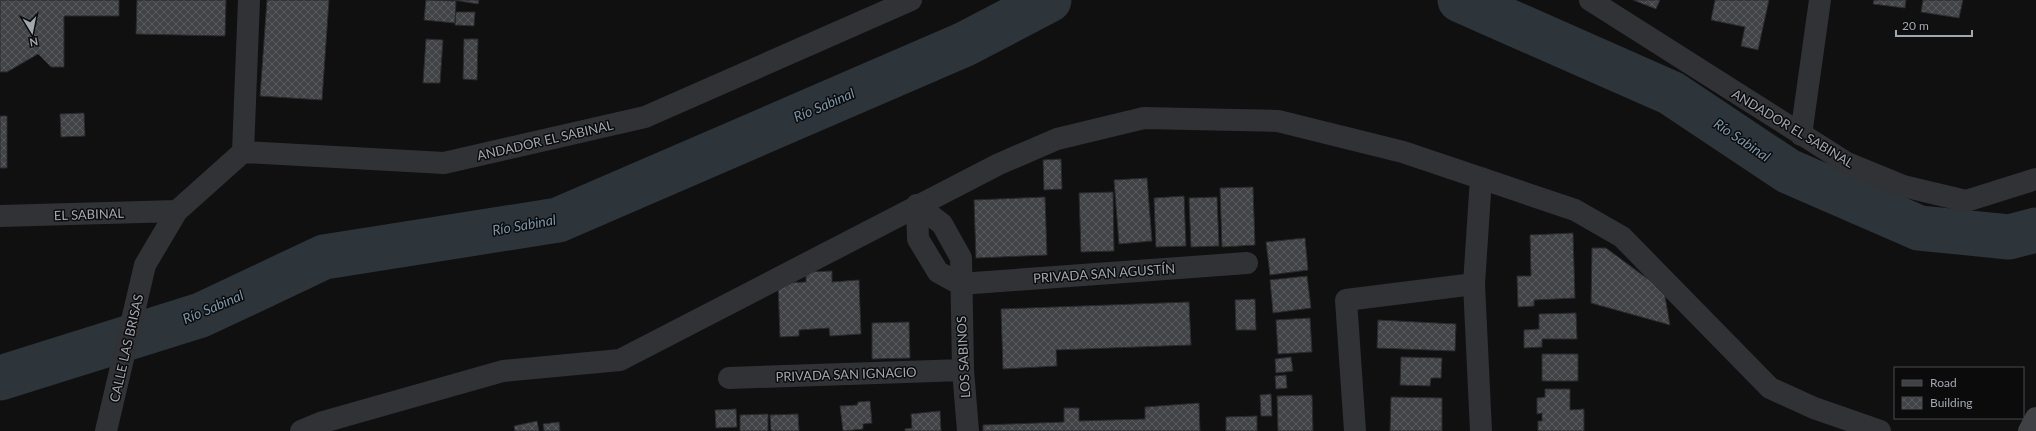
<svg xmlns="http://www.w3.org/2000/svg" width="2036" height="431" viewBox="0 0 2036 431" font-family="Lato,sans-serif">
  <style>
    .lines { fill: none; stroke-linecap: round; stroke-linejoin: round }
    .river { stroke: #2d353a; stroke-width: 45 }
    .building { fill: url(#building-cross-hatch); stroke: #2a2a2d }
    .street { stroke: #313236; stroke-width: 22 }
    .secondary { stroke: #404145; stroke-width: 22 }
    .labels { text-anchor: middle; stroke-width: 3; stroke-linejoin: round; paint-order: stroke }
    .street-label { font-size: 13px; fill: #a2a8b0; stroke: #0b0b0c }
    .water-label { font-size: 14px; font-style: italic; fill: #7c96a9; stroke: #0b0b0c }
  </style>
  <defs>
    <pattern id="building-cross-hatch" width="8" height="8" patternUnits="userSpaceOnUse"><rect width="8" height="8" fill="#414346"/><path d="M0 0l8 8M0 8l8-8" fill="none" stroke="#595b5e"/></pattern>
  </defs>
  <rect width="100%" height="100%" fill="#101011"/>
  <g class="lines">
    <path class="river" d="M1460,0l211,93 117,78 131,57 90,9 27,-7
      M0,378l201,-63 123,-58 234,-37 407,-176 84,-44"/>
  </g>
  <path class="building" d="M0,0h119v16h-55v51h-13l-13,-13 -31,18h-7z
    M137,0h89l-1,36 -89,-2z
    M267,0h62l-7,100 -62,-4z
    M426,0l30,1 -1,22 -31,-3z
    M453,0h26l-1,4z
    M1633,0h27l-4,9z
    M1715,0h54l-11,50 -17,-4 4,-19 -34,-7z
    M1874,0h32l-1,8 -32,-4z
    M1923,0h40l-4,18 -38,-6z
    M456,12h19l-1,14 -19,-1z
    M426,39l17,1 -3,43h-17z
    M464,39h14l-1,41 -14,-1z
    M84,113l1,23 -24,1 -1,-23z
    M0,116h7v52h-7z
    M1061,159l1,30 -18,1 -1,-30z
    M1147,178l5,63 -33,3 -5,-64z
    M1253,187l2,58 -33,2 -2,-59z
    M1113,192l1,59 -33,1 -2,-59z
    M1184,196l2,50 -30,1 -2,-49z
    M1045,197l2,58 -71,3 -2,-58z
    M1217,197l2,49 -28,1 -2,-49z
    M1573,233l2,65 -41,2v6l-16,1 -1,-31h14l-1,-41z
    M1305,238l3,32 -38,5 -4,-33z
    M1592,248h14l58,43 6,34 -79,-22z
    M832,271v11l27,-2 2,54 -31,2 -1,-8 -30,2v6l-19,1 -2,-54 28,-1v-10z
    M1307,276l4,32 -38,5 -3,-33z
    M1255,299l1,31h-20l-1,-30z
    M1189,302l2,43 -135,5 1,16 -54,3 -2,-60z
    M1576,313l1,26h-35v8l-18,1v-18l15,-1v-15z
    M1310,318l2,34 -34,2 -2,-34z
    M1378,320l78,4 -1,27 -78,-3z
    M909,322l1,36 -38,1v-36z
    M1542,354h36v27h-36z
    M1291,357l2,14 -17,2 -1,-14z
    M1401,357l41,1 -1,20h-10l-1,8 -30,-1z
    M1286,375l1,13 -11,1 -1,-13z
    M1545,389h25v21l14,-1v22h-46v-10h4v-8l-5,1v-16l8,-1z
    M1271,394l1,22h-11l-1,-21z
    M1312,395l1,36h-35l-1,-35z
    M1391,397l51,1v33h-52z
    M870,401l2,22 -9,1v5l-20,2 -3,-25 17,-1 1,-3z
    M1199,403l1,28h-217v-6l81,-3v-14h15v13l66,-2v-12z
    M736,409l1,18 -21,1 -1,-18z
    M940,411l1,20h-36v-2l7,-1 -1,-14z
    M768,414v17h-28v-16z
    M798,414l1,17h-28l-1,-16z
    M1257,416v15h-31v-14z
    M537,421l2,10h-24l-1,-5z
    M559,422l1,9h-16l-1,-7z"/>
  <g class="lines">
    <path class="street" d="M1590,0l257,163 56,23 63,15 70,-22
      M1801,135l19,-135
      M243,152l6,-152
      M917,205l25,19 19,34 2,112 5,61
      M917,205l1,34 20,33 22,12
      M0,216l177,-5
      M960,284l287,-21
      M729,378l234,-8
      M106,431l39,-166 32,-54 66,-59 201,11 201,-46 266,-117
      M301,431l22,-9 180,-51 117,-11 379,-196 58,-25 87,-21 134,3 125,31 172,58 47,27 148,151 44,20 66,23
      M1355,431l-9,-131 128,-16
      M1481,431l-7,-147 7,-106"/>
    <path class="secondary" d="M2029,431l7,-13"/>
  </g>
  <g class="labels">
    <g class="street-label">
      <text transform="translate(1793 128) rotate(31)" y="5">ANDADOR EL SABINAL</text>
      <text transform="translate(545 140) rotate(-13)" y="5">ANDADOR EL SABINAL</text>
      <text transform="translate(89 214) rotate(-2)" y="5">EL SABINAL</text>
      <text transform="translate(1104 273) rotate(-4)" y="5">PRIVADA SAN AGUSTÍN</text>
      <text transform="translate(126 348) rotate(-77)" y="5">CALLE LAS BRISAS</text>
      <text transform="translate(963 357) rotate(-93)" y="5">LOS SABINOS</text>
      <text transform="translate(846 374) rotate(-2)" y="5">PRIVADA SAN IGNACIO</text>
    </g>
    <g class="water-label">
      <text transform="translate(824 105) rotate(-23)" y="5">Río Sabinal</text>
      <text transform="translate(1742 140) rotate(34)" y="5">Río Sabinal</text>
      <text transform="translate(524 225) rotate(-10)" y="5">Río Sabinal</text>
      <text transform="translate(213 307) rotate(-23)" y="5">Río Sabinal</text>
    </g>
  </g>
  <rect x="1894" y="367" width="130" height="52" fill="#0b0b0c" stroke="#474a4e"/>
  <rect x="1902" y="380" width="20" height="6" fill="#404145" stroke="#474a4e"/>
  <text x="1930" y="387" font-size="12" fill="#a2a8b0">Road</text>
  <rect x="1902" y="397" width="20" height="12" fill="url(#building-cross-hatch)" stroke="#474a4e"/>
  <text x="1930" y="407" font-size="12" fill="#a2a8b0">Building</text>
  <g transform="translate(32 32) rotate(170)" stroke="#0b0b0c" stroke-width="3" paint-order="stroke">
  <path d="M0-3L7 15L0 10L-7 15Z" fill="#a2a8b0"/>
  <text y="-6" font-size="11" font-weight="bold" text-anchor="middle" fill="#a2a8b0">N</text>
  </g>
  <path d="M1896 30v6h76v-6" fill="none" stroke="#a2a8b0" stroke-width="2"/>
  <text x="1902" y="30" font-size="12" fill="#a2a8b0" stroke="#0b0b0c" stroke-width="3" paint-order="stroke">20 m</text>
</svg>
